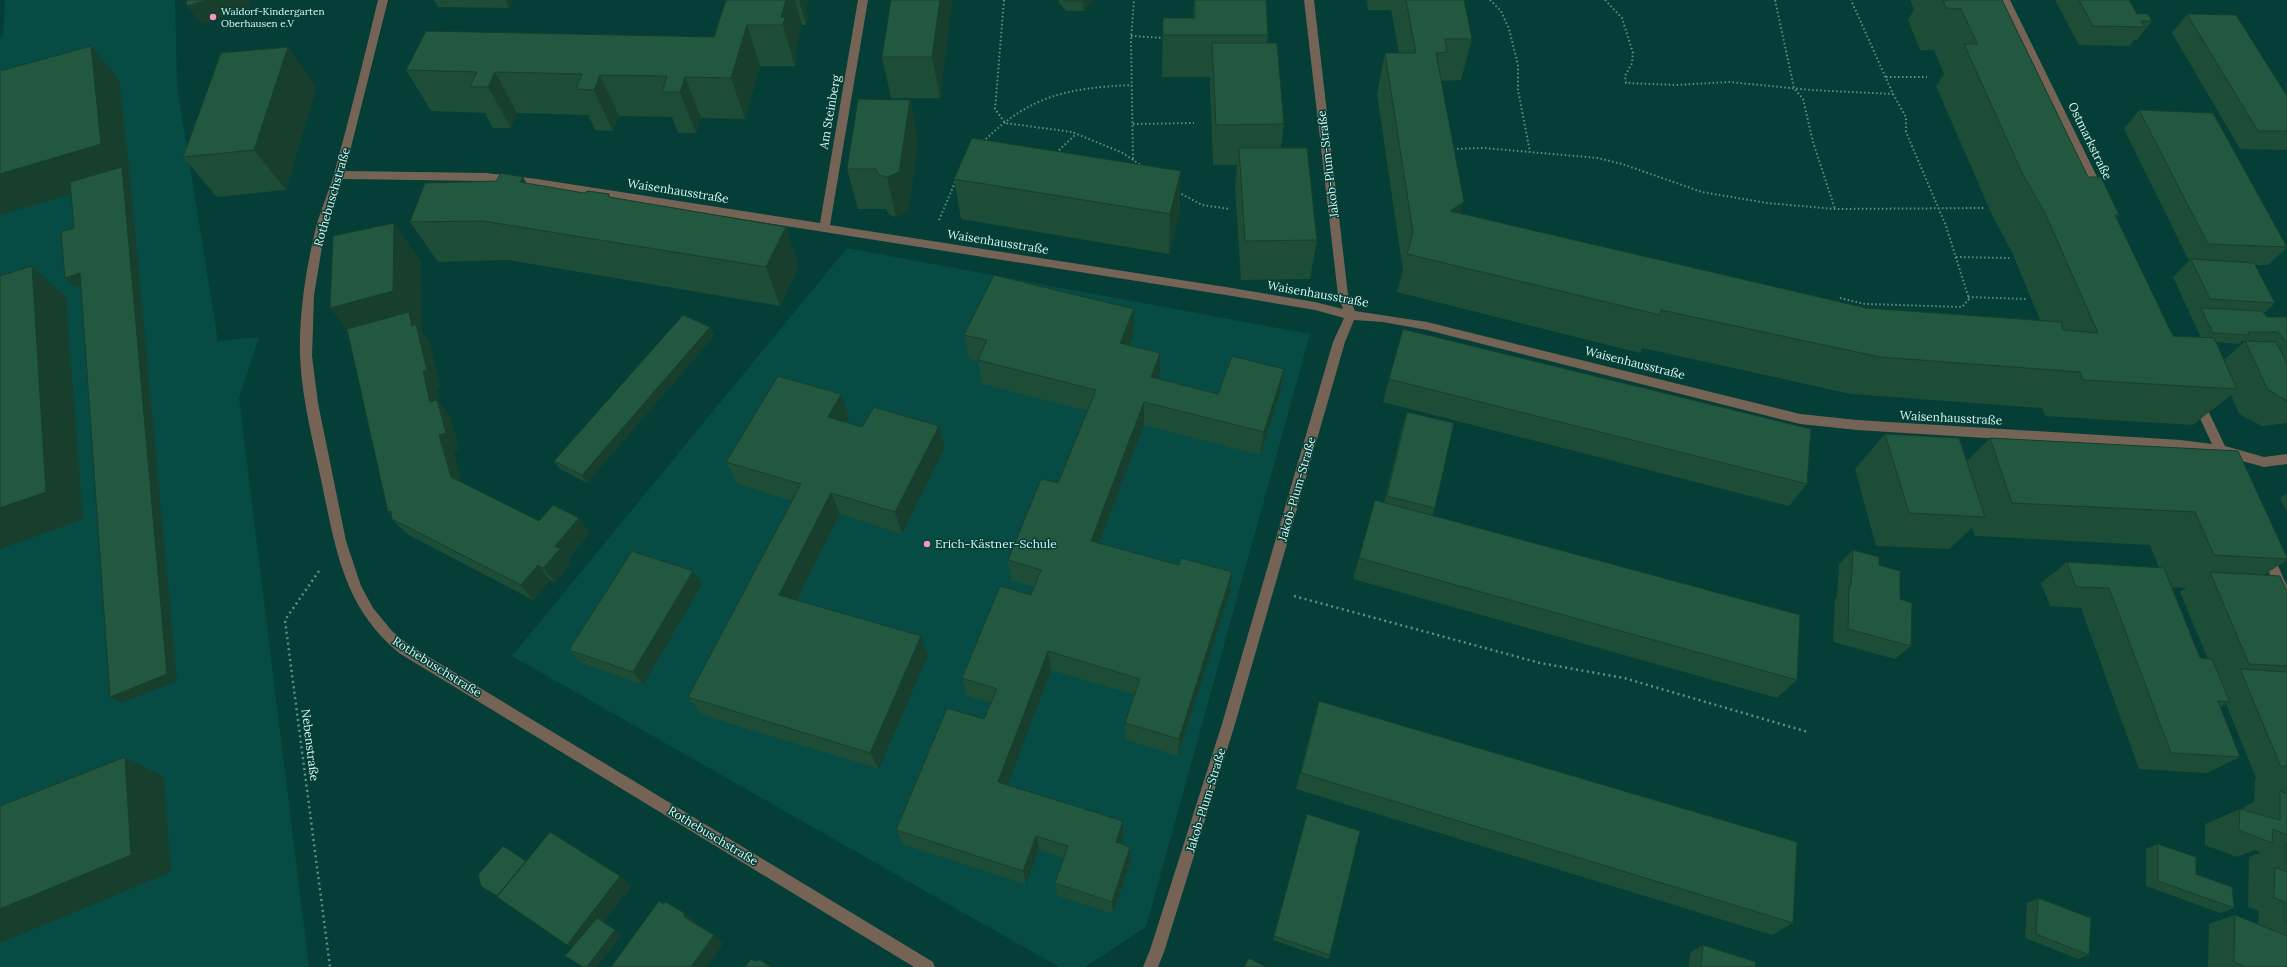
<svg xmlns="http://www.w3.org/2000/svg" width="2287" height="967" viewBox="0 0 2287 967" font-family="Lora,serif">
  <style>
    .built { fill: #064c44 }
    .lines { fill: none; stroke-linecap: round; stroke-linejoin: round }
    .path-far1 { stroke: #608e88; stroke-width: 2; stroke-dasharray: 1.5 2.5; stroke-linecap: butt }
    .path { stroke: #608e88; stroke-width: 2.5; stroke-dasharray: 2 3.5; stroke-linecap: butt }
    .minor { fill: #756455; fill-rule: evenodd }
    .wall { fill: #1d4c37; fill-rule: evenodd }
    .shaded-wall { fill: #183e2d }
    .building { fill: #225840; stroke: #183e2d }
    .poi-dot { fill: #f19ab2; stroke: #053e37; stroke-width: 1.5 }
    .labels { text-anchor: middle; stroke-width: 3; stroke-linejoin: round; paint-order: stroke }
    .far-poi-label { font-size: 10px; fill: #d7f7f1; stroke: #053e37; text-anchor: start }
    .street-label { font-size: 12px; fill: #d7f7f1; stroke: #053e37 }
    .poi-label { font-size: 12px; fill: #d7f7f1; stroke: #053e37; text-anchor: start }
  </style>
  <rect width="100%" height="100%" fill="#053e37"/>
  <path class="built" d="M5,0h170l2,86 41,255 41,-4 -20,61 70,569h-309v-929l3,-3z
    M847,248l463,86 -164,593 -61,40h-26l-547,-311z"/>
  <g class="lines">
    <path class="path-far1" d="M1004,0l-9,109 10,14 67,9 51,21 19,13
      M1490,0l11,11 8,18 9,36v25l12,62
      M1605,0l17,18 11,35 -1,10 -7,13 1,7 50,2 53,-3 82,8 82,4
      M1775,0l19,88 9,11 10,43 22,67
      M1131,36l33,2
      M1886,77h41
      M1133,124l61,-1
      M983,142c47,-47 85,-54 149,-57
      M1453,149l31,-1 114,10 24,6 80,28 65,11 68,6 149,-1
      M1056,153l20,-19
      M1133,159l-2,-119 3,-40
      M1178,192l24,13 28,4
      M939,220l17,-40
      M1956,257l53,1
      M1968,297l58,2
      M1840,298l25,6 97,3 7,-8 -23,-73 -40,-94v-15l-13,-23 -42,-94"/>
    <path class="path" d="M319,571l-34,49 45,347
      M1294,596l246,67 84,15 184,54"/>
    <path class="minor" d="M378,0h10l-43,171 141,2 51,6 283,44 38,-223h10l-38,225 402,63 83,14 28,7 -5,-14 -34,-295h10l34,295 7,16 72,11 373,92 57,6 324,20 31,4 -20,-43 2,-3h8l23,48 39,11 23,-3v10l-23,3 -36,-10 -5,3 -4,-2 -2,-3 -36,-5 -324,-20 -57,-6 -373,-94 -44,-8 -29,-2 -9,22 -110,382 -71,228 -6,15h-15l7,-17 72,-226 111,-382 11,-24 -29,-8 -83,-14 -695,-109 -51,-6 -143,-2 -19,56 -10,60 -2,61 6,47 28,138 15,45 12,22 19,23 17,14 524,317 2,5h-21l-515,-314c-51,-43 -61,-92 -74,-154 -9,-47 -23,-95 -25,-143 -1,-39 5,-82 14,-120 4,-21 14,-41 20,-62 16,-58 30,-116 44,-174z
      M2000,0h10l94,191 -1,3 -4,1 -5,-4z
      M2267,549l4,1 16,36v20l-4,-2 -22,-50 2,-4z"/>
  </g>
  <path class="wall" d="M434,0h79l-4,8 -71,-1z
    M726,0h83l-3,10 2,7 -2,8h-4l-7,26 2,7 -2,8h-35l-15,53 -44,-1 -5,15h-18l-6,-16 -53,-1 -6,15 -18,-1 -7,-15 -71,-2 -6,15h-18l-8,-15 -54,-2 -25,-41 308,-33z
    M952,0l-12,98h-49l-9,-41z
    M1059,0h35l-10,11h-18l-7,-8z
    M1194,0h72l2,35 -1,8 17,81 -3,24 36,92 -7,39 -69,1 -6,-91 2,-24h-24l-3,-80v-8h-48l1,-59h30z
    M1367,0h97l8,39 -11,41 -20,1 19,133 406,94 174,12 -28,-68 -20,-37 -56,-129 8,-12 -10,-24h-14l-12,-30 6,-11 -4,-9h92l86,177 31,38 -3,3 57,118 28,2 -28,-61 16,-16 -65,-132 15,-19 148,137v1l-19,17h-13l20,38 -11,10 3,4h20v106l-25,3 -23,-12 -8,-19 -38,30 -148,-9 -3,-8 -191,-14 -209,-46 -2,5 -243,-61 6,-21 -26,-177 8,-41h14l-8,-43h-23zM2242,341h26v1l-23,-1 -21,19 -8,-18 23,2z
    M2055,0h74l8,14 15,7 -15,19h-3l-4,6 -51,-1z
    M2187,14l100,82v54l-47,-1 -68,-116z
    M316,88l-30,102 -69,7 -34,-40z
    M910,100l8,41 -10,71 -12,5 -7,-2 -3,-6h-28l-11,-40z
    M523,177l4,7 57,9 25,1 1,4 189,68 -19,40 -272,-46 -70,2 -28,-40 86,-41z
    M954,179l226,32 -11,43 -208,-35z
    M421,262l1,67v3l7,9 11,45 -4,2 4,16 10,12 9,33 -6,2 8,31 78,39 40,-3 11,15 -22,26 3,4 -16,19 -5,-2 -17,20 -126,-66 -15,-15v-2l-4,-5 -41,-183 -17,-21z
    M710,327l4,9 -127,147 -27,-14 -6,-8z
    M1403,329l404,155 -18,22 -406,-104z
    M1134,334l-4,12 30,31 -1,2 59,15 66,-25 -4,24 -20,62 -116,-30 -45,118 131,49 -52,164 -52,-16 -1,-17 10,-28 -84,-25 -44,115 116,36v15l-2,7 10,17 -18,54 -55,-18 -3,-13 9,-25 -25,-8 -13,34 -122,-39 -8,-15 88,-111 7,-16 -24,-7 -5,-18 69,-83 3,-8 -23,-6 -3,-21 50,-77 30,-72 -106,-27 -4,-23 -9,-3 -5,-23z
    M841,394l8,23 -3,5 16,5 77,-1 6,22 -43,86 -62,-20 -43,86 131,55 -49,114 -177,-54 -14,-18 104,-196 -55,-17 -11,-22z
    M1407,412l28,96 -3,8 365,164 -20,18 -424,-119 22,-79 9,3 18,-75z
    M1885,434l82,27 23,-23 248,13 49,106v3l-23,15 23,16v376h-79l1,-43 26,-9 23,9 1,-13 -11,-4 1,-50 11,-4 -5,-3 -18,7 -32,-12v-21l35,-15 4,2v-4l10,-5 1,-23 1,-1 -30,-74 -6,3 20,50 -33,16 -68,-4 -58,-161 -31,-2 -9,-23 26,-21 92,6 -9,-23 -175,-9 -3,-8 -23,21 -73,-3 -21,-77zM2172,587l14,1 -6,4 28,67 -8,-1z
    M2287,493v19l-7,-14z
    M1853,550l26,15 21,34 11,47 -16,13 -62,-17 2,-42 2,-3 2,-33z
    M693,571l9,14 -59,100 -62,-22 -12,-13z
    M1319,701l474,222 -21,12 -476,-146 18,-70z
    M1307,814l23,141 -2,4 -55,-19z
    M2158,844l38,30 38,34 -14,5 -74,-27v-37z
    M2038,898l51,57 -11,4 -53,-21 2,-35z
    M1703,945l52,22h-66l1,-14z"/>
  <path class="shaded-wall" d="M207,0h42l2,10 -50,14 -14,-18z
    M505,0h8l-4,8z
    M786,0h9l7,25 -7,26 2,7 -2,8 -12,-41 -2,-8z
    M799,0h10l-3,10 2,7 -2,8z
    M940,0h12l-12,98 -8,-41z
    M1084,0h10l-10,11 -1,-10z
    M747,25l13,41 -15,53 -14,-41z
    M91,46l28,33 11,97 47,505 -56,22 -11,-6 13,-518 -123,36v-41z
    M288,47l28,41 -30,102 -32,-40z
    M495,72l22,41 -6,15 -23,-41z
    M600,75l19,41 -6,15 -19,-41z
    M685,77l16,41 -5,15 -16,-41z
    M910,100l8,41 -10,71 -12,5 -9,-40z
    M1181,171l-1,40 -11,43 1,-40z
    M523,177l22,40 -25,-35z
    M1464,202l-12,39 -2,-30z
    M394,223l27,39 1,67v3l7,9 11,45 -4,2 4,16 10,12 9,33 -6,2 11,41 -13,-15 -90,-131 -31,-38z
    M786,227l13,39 -19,40 -14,-39z
    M32,266l34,31 17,222 -83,30v-41z
    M80,273l9,9 -14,5 -10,-9z
    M1134,309v25l-13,33 -1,-24z
    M710,327l4,9 -127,147 -5,-8z
    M1160,353v24l-9,24v-24z
    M1284,369l-4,24 -20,62 4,-23z
    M841,394l8,23 -13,23 -8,-23z
    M1144,402v23l-52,136 -1,-20z
    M939,426l6,22 -43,86 -7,-22z
    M831,493l9,21 -51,101 -10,-20z
    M391,511l6,11 -9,-10z
    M579,518l11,15 -22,26 3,4 -16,19 -12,-14 12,-22z
    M538,565l12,15 -17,20 -12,-15z
    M693,571l9,14 -59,100 -10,-13z
    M1232,572l-2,20 -52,164 1,-17z
    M921,636l7,19 -49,114 -9,-16z
    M1048,651l3,19 -48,128 -5,-16z
    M125,757l39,20 7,95 -171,71v-34z
    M1123,821v15l-6,20 -1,-14z
    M1036,836l3,14 -13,34 -3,-13z
    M1130,847l1,13 -18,54 -1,-12z
    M620,876l12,10 -52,66 -13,-7z
    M684,913l11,8v5l-11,-9z
    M615,930l7,5 -25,32h-10z
    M714,935l10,8 -17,24h-16z"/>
  <path class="building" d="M186,0h21l-20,6z
    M726,0h60l-5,17h4l-2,8h-36l-16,53 -46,-1 -5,15h-18l5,-16 -67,-1 -6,15 -18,-1 6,-15 -87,-2 -7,15h-18l7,-15 -71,-2 20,-39 288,6z
    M891,0h49l-8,57h-50z
    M1065,0h19l-1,1h-18z
    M1195,0h71l2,35h-105v-17h32z
    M1406,0h58l8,39h-27l2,13 -11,1 28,149 -14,9 416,97 195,14 2,8 35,3 -53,-120 -22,-38 -59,-131h14l-1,-1 -16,-34 -15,-1 -3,-8h59l86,177h13l18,38h-4l58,121 41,2 23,51 -154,-9 -3,-8 -200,-15 -219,-47 -1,5 -253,-61 6,-22 -28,-179h31z
    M2079,0h50l8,14h11l4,7h-11l4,6 -52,-1z
    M2187,14l49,1 51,81v35h-29z
    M1212,43h65l7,81 -68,1z
    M91,46l10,98 -101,30v-103z
    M288,47l-34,103 -71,7 38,-104z
    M858,99l52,1 -11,72 -12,5 -8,-2 -3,-6h-29z
    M2139,110l74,3 74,134 -79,-3z
    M972,138l209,33 -11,43 -216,-35z
    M1239,148h68l10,92 -72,1z
    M122,167l45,507 -57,23 -30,-424 -15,5 -4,-46 13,-4 -4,-46z
    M501,173l22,4 -3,5 64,11 4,-2 21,3v3l177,30 -20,40 -283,-46 -73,1 15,-39 71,-2z
    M394,223l-1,68 -63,17 3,-72z
    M2191,259l63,4 21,40 -65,-4z
    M32,266l14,226 -46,16v-232z
    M994,275l140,34 -14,34 40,10 -9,24 67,17 14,-38 52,13 -20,63 -120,-30 -53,139 88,24 2,-7 51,14 -53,167 -54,-16 15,-44 -92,-28 -50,131 125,39 -7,21 14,5 -18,55 -57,-19 13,-37 -32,-10 -13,35 -127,-41 51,-122 37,11 13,-30 -35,-11 38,-92 31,9 10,-25 -33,-10 33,-81 17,4 38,-93 -118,-30 9,-20 -23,-5z
    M2201,308l61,3 5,6h20v24l-1,1 -8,-10h-30l1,3 -36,-2z
    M409,312l3,14 4,-2 11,46 -4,1 7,31 7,-2 9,33 -7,2 12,42 88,44 14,-16 26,13 -24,28 5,3 -17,19 -5,-3 -17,20 -129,-66 -1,-8 -3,1 -41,-183z
    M683,315l27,12 -128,148 -28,-14z
    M1403,329l408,100 -4,55 -418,-105z
    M2245,341l31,1 11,22v37l-19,-11z
    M778,376l63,18 -13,23 34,10 12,-20 65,19 -44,86 -64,-19 -52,102 142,41 -51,117 -182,-56 113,-213 -75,-22z
    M1407,412l47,11 -19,85 -48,-12z
    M1885,434l74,4 26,79 -76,-4z
    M1990,438l248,13 49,106v2l-73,-4 -19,-43 -183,-9z
    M1375,500l425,115 -3,65 -438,-122z
    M1853,550l26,7v8l21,6v28l12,4 -1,43 -63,-17 1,-43h2z
    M632,551l61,20 -60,101 -64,-22z
    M2067,562l97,6 36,90 12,1 18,43 -12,-1 22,56 -69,-4 -62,-165 -33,-1z
    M2210,572l70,4 7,15v75l-38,-2z
    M2240,669l47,3v93l-6,2z
    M1319,701l478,141 -4,81 -492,-150z
    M125,757l6,98 -131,54v-103z
    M2280,791l7,3v41l-14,-6 -1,14 -33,-13 1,-21 40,11z
    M1307,814l53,17 -30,124 -56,-19z
    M550,832l70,44 -53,69 -70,-48z
    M2287,842v21h-1v-20z
    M2158,844l38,13v17l36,13 2,21 -76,-27z
    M503,846l23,15 -29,35 -16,-10 -3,-11z
    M2275,867l12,5v51l-2,-1v-20l-11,-4z
    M2038,898l53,20 -2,37 -53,-21z
    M659,901l4,3 3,-2 18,11v4l30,18 -23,32h-80z
    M2235,915l52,21v31h-41l-12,-5z
    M597,918l18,12 -28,37h-4l-18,-11z
    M1703,945l53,17 -1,5h-54z
    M1249,958l17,9h-22z
    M751,959l4,2 5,-1 11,7h-26z"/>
  <g class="poi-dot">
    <circle cx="213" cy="17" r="4"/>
    <circle cx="927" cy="544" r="4"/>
  </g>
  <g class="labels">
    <g class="far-poi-label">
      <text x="221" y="15">Waldorf-Kindergarten<tspan x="221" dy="12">Oberhausen e.V</tspan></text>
    </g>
    <g class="street-label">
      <text transform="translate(830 112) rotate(-80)" y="4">Am Steinberg</text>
      <text transform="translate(2090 141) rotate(64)" y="4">Ostmarkstraße</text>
      <text transform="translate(1328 164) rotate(-97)" y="4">Jakob-Plum-Straße</text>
      <text transform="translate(678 191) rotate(9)" y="4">Waisenhausstraße</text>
      <text transform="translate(332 197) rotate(-74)" y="4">Rothebuschstraße</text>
      <text transform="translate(998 242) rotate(9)" y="4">Waisenhausstraße</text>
      <text transform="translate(1318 294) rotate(10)" y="4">Waisenhausstraße</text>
      <text transform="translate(1635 363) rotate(14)" y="4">Waisenhausstraße</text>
      <text transform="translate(1951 418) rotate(3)" y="4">Waisenhausstraße</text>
      <text transform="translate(1297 489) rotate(-74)" y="4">Jakob-Plum-Straße</text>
      <text transform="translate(437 667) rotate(32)" y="4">Rothebuschstraße</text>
      <text transform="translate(310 745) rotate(83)" y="4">Nebenstraße</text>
      <text transform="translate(1206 800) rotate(-73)" y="4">Jakob-Plum-Straße</text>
      <text transform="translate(713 836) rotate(31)" y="4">Rothebuschstraße</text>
    </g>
    <g class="poi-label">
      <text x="935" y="548">Erich-Kästner-Schule</text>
    </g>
  </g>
</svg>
